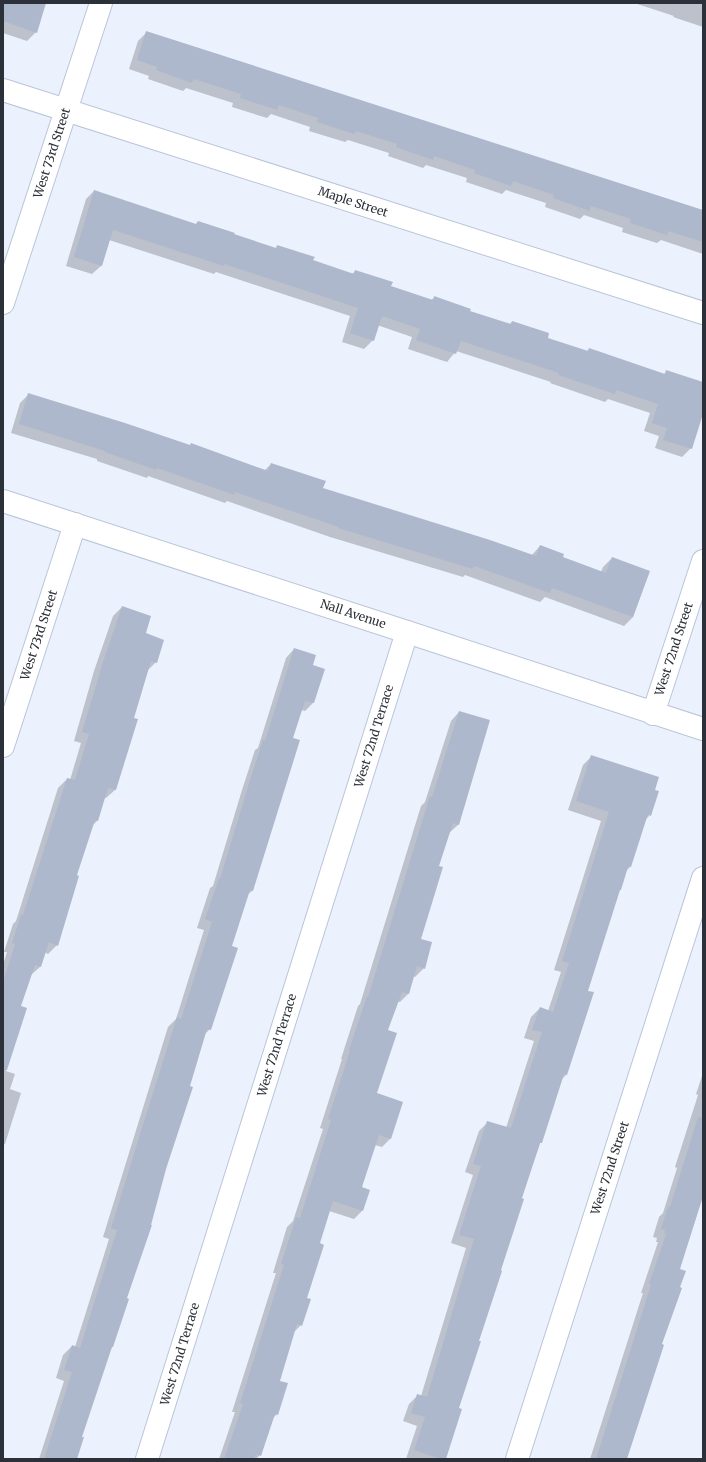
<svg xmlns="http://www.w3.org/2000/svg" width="706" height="1462" viewBox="0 0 706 1462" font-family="Merriweather,serif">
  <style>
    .shadow { fill: #0003 }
    .building { fill: #aeb8cc }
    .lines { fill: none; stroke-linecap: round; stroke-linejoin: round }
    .minor-casing { stroke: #bac5d8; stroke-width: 24 }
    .major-casing { stroke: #bac5d8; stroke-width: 24 }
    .minor { stroke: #fff; stroke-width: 22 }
    .major { stroke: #fff; stroke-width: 22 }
    .labels { text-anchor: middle; stroke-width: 4; stroke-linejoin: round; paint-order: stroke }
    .street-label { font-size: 12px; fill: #2c3038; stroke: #fff }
  </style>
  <rect width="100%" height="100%" fill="#ebf2fe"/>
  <path class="shadow" d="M3,3h42l-9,29 -9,9 -24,-8z
    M634,3h69v24l-30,-10 1,-1z
    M147,32l556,179v43l-42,-14 -4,3 -35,-11 1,-4 -39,-13 -4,4 -35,-12 1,-4 -40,-13 -4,4 -36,-12 1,-4 -41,-13 -3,3 -35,-12 1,-3 -41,-13 -3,2 -36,-11 1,-4 -39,-13 -4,4 -35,-11 1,-4 -47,-15 -3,3 -35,-12 1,-3 -20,-7 9,-28z
    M94,191l101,34 3,-3 35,13 42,14 3,-3 34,15 40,13 3,-3 35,16 41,13 3,-2 35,14 40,13 3,-3 34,17 40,13 3,-3 74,26 3,-3 37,11v27l-12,38 -9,9 -27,-9 4,-12 -15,-5 6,-18 -42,-14 -3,3 -55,-19 1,-1 -95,-31 -9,11 -39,-13 4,-12 -35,-12 -4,15 -9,9 -22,-7 8,-26 -134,-44 -2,2 -105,-34 -8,26 -9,8 -26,-8 20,-67z
    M29,394l236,76 6,-6 51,25 209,67 9,-10 21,12 40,14 2,-5 9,-9 37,14 -16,45 -9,9 -79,-29 -5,5 -75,-27 -2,2 -133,-40 -103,-36 -2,2 -77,-27 -1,2 -50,-17v-2l-86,-26 9,-30z
    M122,607l22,27 12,28 -9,9 -14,47 -18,72 -9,8h-2l-7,23 -5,5 -16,50 -19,69 -9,9 -4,-2 -4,15 -9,8 -11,32 6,2 -20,62 9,3 -5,15 11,4 -16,51 -2,1v-180l4,-13h-3l9,-28 3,-3 42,-133 9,-9 3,1 11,-37 -7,-2 20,-70 19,-55z
    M294,649l17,17 2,37 -8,8 -4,-1 -9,28 7,3 -47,150 -5,4 -17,52 -20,82 -6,6 -92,312 -2,3 -29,88 -5,21h-37l25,-78 -8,-3 7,-23 9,-9 3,1 34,-108 -6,-2 65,-210 8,-8 28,-89 -7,-2 13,-40 3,-2 29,-96 13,-40 3,-2 28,-90z
    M459,712l30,9 -31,104 -9,8 -11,33 -18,73 4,29 -9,9 -2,-1 -5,18 -8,8h-3l-10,28 -11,64 14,45 -8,8 -7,-2 -14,43 1,23 -8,8 -25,-8 -10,33 -13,55 -5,26 -8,8 -14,48 -2,33 -5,5 -12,36 -4,4h-37l16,-47h-3l44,-139h-3l14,-46 6,-6 30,-92 -3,-1 22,-69h-1l17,-53 2,-2 61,-198 4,-4 26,-81z
    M592,756l62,34 -4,25 -5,5 -15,47 -4,4 -8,21 -32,99 -20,84 -4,4 -41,120 -63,210 -13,50h-39l11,-33 -14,-5 6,-17 9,-9 3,1 45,-148 -15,-5 22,-68 -8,-3 14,-41 9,-9 18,6 28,-87 -10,-3 7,-21 9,-9 8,3 13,-39 -7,-2 47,-149 -33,-11 15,-45z
    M703,1073v123l-24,74 -18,75 -35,114h-36l53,-166h-2l17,-51h-2l1,-4 -4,-1 6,-20 4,-4 14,-45 -2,-1 23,-72 -2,-1z"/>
  <path class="building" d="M3,3h43l-9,30 -34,-12z
    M146,31l557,179v32l-35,-11 -1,4 -37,-12 1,-4 -40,-13 -1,5 -37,-13 1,-3 -41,-14 -2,5 -37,-13 1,-3 -41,-14 -1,4 -37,-13 1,-3 -41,-13 -2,3 -37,-12 1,-4 -39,-13 -2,5 -37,-12 1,-4 -47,-15 -2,4 -36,-13 1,-3 -20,-7z
    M94,190l102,34 2,-3 37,12 -1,1 42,14 1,-3 38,12 -2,3 41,14 1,-4 38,12 -2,4 42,14 1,-4 37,13 -1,2 41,13 1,-3 37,12 -1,5 40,13 1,-3 76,26 1,-4 37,12v32l-11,35 -29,-9 4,-12 -15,-5 6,-19 -42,-14 -1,4 -57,-19 1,-2 -98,-32 -5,13 -40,-14 4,-11 -38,-13 -8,25 -24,-8 8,-25 -134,-44v2l-111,-36 -11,36 -28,-9z
    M28,393l97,30 65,22 1,-2 77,28 3,-8 55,18 -3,7 167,52 46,16 4,-11 24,9 -1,3 43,16 6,-16 38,14 -17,46 -81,-29 -2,5 -76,-27 -1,3 -135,-41 1,-1 -104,-35v3l-78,-27 -1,2 -51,-18v-1l-86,-27z
    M122,606l29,10 -5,17 18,7 -7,23 -6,-2 -17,57 4,1 -22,71 -8,-2 -10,33 -3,-1 -18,55 2,1 -21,70 -9,-4 -8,25 -6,-2 -14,41 6,2 -20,62h-4v-88l12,-38 -3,-1 9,-28h2l44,-137 8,2 14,-46 -7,-2 21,-70z
    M294,648l22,7 -3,10 12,4 -11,34 -9,-2 -12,37 7,2 -47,151 -3,-1 -18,56 6,2 -27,82 -4,-1 -17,57 3,1 -27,82 -15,56h1l-25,73 2,1 -16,48h-1l-30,90h2l-7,22h-33l28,-87 -8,-2 8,-25 8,3 37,-118 -6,-2 31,-100 35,-111 4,2 31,-97 -7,-3 14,-41 1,1 30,-99 13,-40 2,1z
    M459,711l31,9 -31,105 -6,-2 -14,43 4,1 -22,72 11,3 -7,27 -8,-3 -8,28 -7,-2 -14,38 9,3 -20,60 26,9 -12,37 -12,-4 -17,52 8,3 -7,21 -30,-10 -13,42 4,2 -17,53 4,1 -9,27 -5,-2 -17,57 8,2 -10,32 -3,-1 -14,42 -5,-2 -2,5h-30l19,-55 -3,-1 44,-138 -3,-1 15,-47 4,1 31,-98 -3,-1 22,-68 -1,-1 18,-54 1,1 62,-201 2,1z
    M591,755l68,22 -4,13 4,1 -8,25 -3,-2 -17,53h-3l-7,23h-1l-32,101 6,1 -12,37 -15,46 -3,-1 -22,69h-2l-18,55 2,1 -23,71 1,1 -23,70h2l-22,67 3,1 -16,50h-5l-27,-9 11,-33 -14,-4 6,-19 10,3 47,-158 -15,-4 22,-69 -8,-2 14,-43 24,7 31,-96 -10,-2 8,-23 13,5 16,-49 -7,-2 47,-149 -33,-11z
    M698,1117l5,1v78l-23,73 6,2 -6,16 2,1 -20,56 2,1 -37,114h-31l55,-174 -2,-1 17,-50 -2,-1 1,-3 -4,-1 7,-22h2z"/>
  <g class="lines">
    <defs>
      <path id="minor" d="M3,90l700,223
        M3,303l98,-300
        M653,714l50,-153
        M3,746l72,-222
        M147,1459l260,-827
        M517,1459l186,-581"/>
      <path id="major" d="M3,501l404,131 296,97"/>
    </defs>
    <use href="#minor" class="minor-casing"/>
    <use href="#major" class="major-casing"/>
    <use href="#minor" class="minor"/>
    <use href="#major" class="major"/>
  </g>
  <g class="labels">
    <g class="street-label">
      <text transform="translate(52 153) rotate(-72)" y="4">West 73rd Street</text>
      <text transform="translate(353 202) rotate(18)" y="4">Maple Street</text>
      <text transform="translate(353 614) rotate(18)" y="4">Nall Avenue</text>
      <text transform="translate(39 635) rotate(-72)" y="4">West 73rd Street</text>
      <text transform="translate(674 649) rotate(-72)" y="4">West 72nd Street</text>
      <text transform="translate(374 736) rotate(-73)" y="4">West 72nd Terrace</text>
      <text transform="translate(277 1045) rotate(-73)" y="4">West 72nd Terrace</text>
      <text transform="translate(610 1168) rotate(-72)" y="4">West 72nd Street</text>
      <text transform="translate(180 1354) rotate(-73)" y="4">West 72nd Terrace</text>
    </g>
  </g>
  <rect width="706" height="1462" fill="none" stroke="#2c3038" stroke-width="8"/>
</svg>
